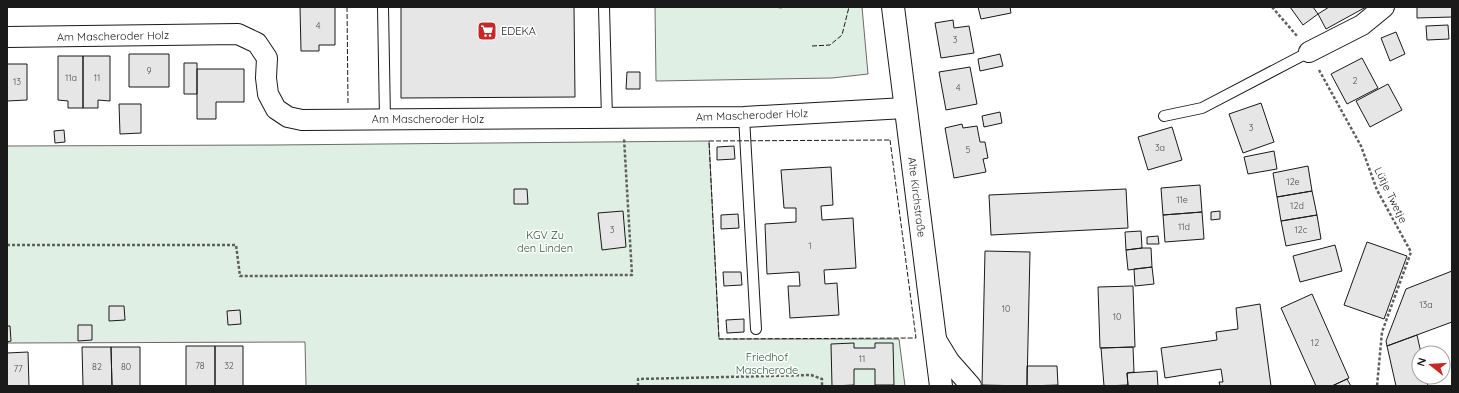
<svg xmlns="http://www.w3.org/2000/svg" width="1459" height="393" viewBox="0 0 1459 393" font-family="Quicksand,sans-serif">
  <style>
    .green { fill: #e0efe3; stroke: #6a6a6a }
    .building { fill: #e6e6e6; stroke: #1a1a1a }
    .lines { fill: none; stroke-linecap: round; stroke-linejoin: round }
    .lane-casing { stroke: #1a1a1a; stroke-width: 12 }
    .street-casing { stroke: #1a1a1a; stroke-width: 22 }
    .secondary-casing { stroke: #1a1a1a; stroke-width: 24 }
    .path { stroke: #5f5f5f; stroke-width: 2.5; stroke-dasharray: 3 2; stroke-linecap: butt }
    .lane { stroke: #fff; stroke-width: 10 }
    .street { stroke: #fff; stroke-width: 20 }
    .secondary { stroke: #fff; stroke-width: 22 }
    .fence { stroke: #1a1a1a; stroke-width: 1; stroke-dasharray: 5 2; stroke-linecap: butt }
    .labels { text-anchor: middle; stroke-width: 3; stroke-linejoin: round; paint-order: stroke }
    .number-label { font-size: 9px; fill: #4d4d4d }
    .poi-label { font-size: 11px; fill: #1a1a1a; stroke: #fff; text-anchor: start }
    .street-label { font-size: 11px; fill: #1a1a1a; stroke: #fff }
    .park-label { font-size: 11px; fill: #2b5a34; stroke: #fff }
  </style>
  <rect width="100%" height="100%" fill="#fff"/>
  <path class="green" d="M655,7h119l7,1 3,-1h78l6,67 -36,4 -176,3z
    M709,141l10,198h180l6,47h-599l-1,-44 -298,1v-197l266,-1z"/>
  <path class="building" d="M300,7h35v38h-16v6h-18z
    M401,7h173l1,90 -174,1z
    M978,7h32l1,6 -30,6z
    M1290,7h23l5,7 -15,11z
    M1329,7h37l-40,22 -8,-15z
    M1417,7h35v10l-35,1z
    M953,20l1,8 15,-2 5,27 -33,5 -6,-35z
    M1448,25l1,14 -22,1 -1,-14z
    M1396,32l9,22 -15,7 -9,-23z
    M129,54h40v33h-40z
    M1000,54l3,12 -23,5 -2,-12z
    M58,56h25v52h-15v-7l-10,-1z
    M83,56h27v45l-12,-1v8h-15z
    M1362,58l16,30 -31,16 -16,-30z
    M184,63h13v31h-13z
    M7,64h20v36l-20,1z
    M970,67l7,37 -31,6 -7,-38z
    M197,69h47v33h-28v17h-19z
    M627,72h13v17h-14z
    M1388,84l14,26 -32,17 -14,-26z
    M1261,103l13,39 -31,11 -14,-39z
    M119,104h22v29l-21,1z
    M1000,112l2,11 -18,4 -2,-11z
    M962,124l1,4 14,-2 3,16h5l3,16 -5,1 3,13 -32,6 -9,-50z
    M1172,127l10,33 -34,10 -10,-33z
    M64,130l1,12 -10,1 -1,-12z
    M734,146l1,13 -18,1v-13z
    M1274,151l3,18 -29,5 -4,-17z
    M1308,166l4,25 -35,6 -4,-24z
    M831,167l2,38 -12,1 1,14 31,-2 3,50 -32,2 1,14 12,-1 2,32 -49,3 -2,-32h12l-1,-14 -32,2 -2,-50 31,-2v-14h-12l-3,-38z
    M1200,185l2,27 -39,3 -2,-27z
    M514,189h13l1,15h-14z
    M1126,189l2,39 -137,7 -2,-40z
    M1312,191l5,24 -36,6 -4,-24z
    M623,211l3,36 -24,3 -4,-37z
    M1220,211v8l-9,1v-8z
    M1202,212l2,27 -39,3 -2,-27z
    M738,214l1,14 -18,1v-14z
    M1317,215l4,24 -35,7 -5,-25z
    M1141,231l1,17 -16,2 -1,-18z
    M1158,236l1,8h-12v-7z
    M1367,242l40,14 -23,63 -40,-14z
    M1335,245l7,26 -42,11 -7,-26z
    M1142,248h9l1,19 -24,3 -2,-20z
    M985,251l45,1 -3,134 -45,-1z
    M1152,267l2,17 -19,2 -1,-17z
    M1452,271v51l-65,24 -1,-5 20,-52z
    M723,272h18l1,13 -18,1z
    M1133,286l2,61 -35,1 -2,-61z
    M1312,294l37,84 -17,8h-16l-35,-78z
    M1260,304l11,82h-51l-1,-4h4l-2,-13 -56,9 -4,-30 56,-8 -1,-8 22,-3 -2,-21z
    M109,306h15l1,14 -16,1z
    M240,310l1,14 -13,1 -1,-14z
    M744,319v13l-17,1 -1,-13z
    M78,325h14v15l-14,1z
    M7,326h3l1,15 -4,1z
    M1417,335l4,18h-2v24h7l2,9h-32l-9,-40z
    M854,343v5h21v-5h18l1,42h-19v-16h-21v16l-22,1 -1,-42z
    M186,346h29v40h-29z
    M215,346h28v40h-28z
    M82,347h29l1,39h-29z
    M111,347h29v39h-28z
    M1133,347l1,25 -7,1 1,12 -24,1 -3,-38z
    M28,352l1,34h-22v-33z
    M1027,366h30l1,19 -31,1z
    M1157,371l1,15h-30l-1,-13z
    M1347,379l4,7h-19z"/>
  <g class="lines">
    <defs>
      <path id="lane" d="M383,7l2,112
        M604,7l3,111
        M1164,116l38,-8 107,-56
        M744,117l12,212"/>
      <path id="street" d="M7,37l231,-3 19,9 10,15 -1,20 2,16 8,15 12,8 14,3 442,-3 161,-9
        M1309,52l53,-27 22,-18
        M935,338l14,23 22,25"/>
      <path id="secondary" d="M893,7l48,379"/>
    </defs>
    <use href="#lane" class="lane-casing"/>
    <use href="#street" class="street-casing"/>
    <use href="#secondary" class="secondary-casing"/>
    <path class="path" d="M1272,7l25,29
      M1319,70l42,76 16,44 34,62 -29,80 -5,54
      M7,245h229l4,31 392,-1 -8,-137
      M638,386v-7l173,-4 11,4v7"/>
    <use href="#lane" class="lane"/>
    <use href="#street" class="street"/>
    <use href="#secondary" class="secondary"/>
    <path class="fence" d="M347,7l1,96
      M812,46l18,-1 12,-10 7,-28
      M890,140l26,198 -197,1 -10,-198z"/>
  </g>
  <defs>
    <symbol id="supermarket-square" viewBox="-11 -11 22 22"><rect x="-9" y="-9" width="18" height="18" rx="4" fill="#c62828" stroke="#fff"/><path d="M-6-5.5h2.5l.6 2H6L4.5 2H-2.5L-4.4-4H-6ZM-1.5 3.2a1.3 1.3 0 1 0 .1 0ZM3 3.2a1.3 1.3 0 1 0 .1 0Z" fill="#fff"/></symbol>
  </defs>
  <g fill-rule="evenodd">
    <use href="#supermarket-square" x="476" y="20" width="22" height="22"/>
  </g>
  <g class="labels">
    <g class="number-label">
      <text x="318" y="29">4</text>
      <text x="955" y="43">3</text>
      <text x="149" y="74">9</text>
      <text x="71" y="81">11a</text>
      <text x="97" y="81">11</text>
      <text x="1355" y="84">2</text>
      <text x="17" y="85">13</text>
      <text x="958" y="91">4</text>
      <text x="1251" y="131">3</text>
      <text x="1160" y="151">3a</text>
      <text x="968" y="153">5</text>
      <text x="1293" y="185">12e</text>
      <text x="1182" y="203">11e</text>
      <text x="1297" y="209">12d</text>
      <text x="1184" y="230">11d</text>
      <text x="612" y="233">3</text>
      <text x="1301" y="233">12c</text>
      <text x="810" y="249">1</text>
      <text x="1426" y="308">13a</text>
      <text x="1006" y="312">10</text>
      <text x="1117" y="320">10</text>
      <text x="1315" y="346">12</text>
      <text x="862" y="362">11</text>
      <text x="200" y="369">78</text>
      <text x="229" y="369">32</text>
      <text x="97" y="370">82</text>
      <text x="126" y="370">80</text>
      <text x="18" y="372">77</text>
    </g>
    <g class="poi-label">
      <text x="501" y="35">EDEKA</text>
    </g>
    <g class="street-label">
      <text transform="translate(113 36) rotate(-1)" y="4">Am Mascheroder Holz</text>
      <text transform="translate(752 115) rotate(-2)" y="4">Am Mascheroder Holz</text>
      <text x="428" y="123">Am Mascheroder Holz</text>
      <text transform="translate(1391 195) rotate(64)" y="4">Lütje Twetje</text>
      <text transform="translate(917 197) rotate(83)" y="4">Alte Kirchstraße</text>
    </g>
    <g class="park-label">
      <text x="545" y="239">KGV Zu<tspan x="545" dy="13">den Linden</tspan></text>
      <text x="767" y="361">Friedhof<tspan x="767" dy="13">Mascherode</tspan></text>
    </g>
  </g>
  <rect width="1459" height="393" fill="none" stroke="#1a1a1a" stroke-width="16"/>
  <g transform="translate(1431 365) rotate(287)"><circle r="19" fill="#ffffff" stroke="#a3a3a3"/>
  <path d="M0-3L7 15L0 10L-7 15Z" fill="#c62828"/>
  <text y="-6" font-size="11" font-weight="bold" text-anchor="middle" fill="#1a1a1a">N</text>
  </g>
</svg>
